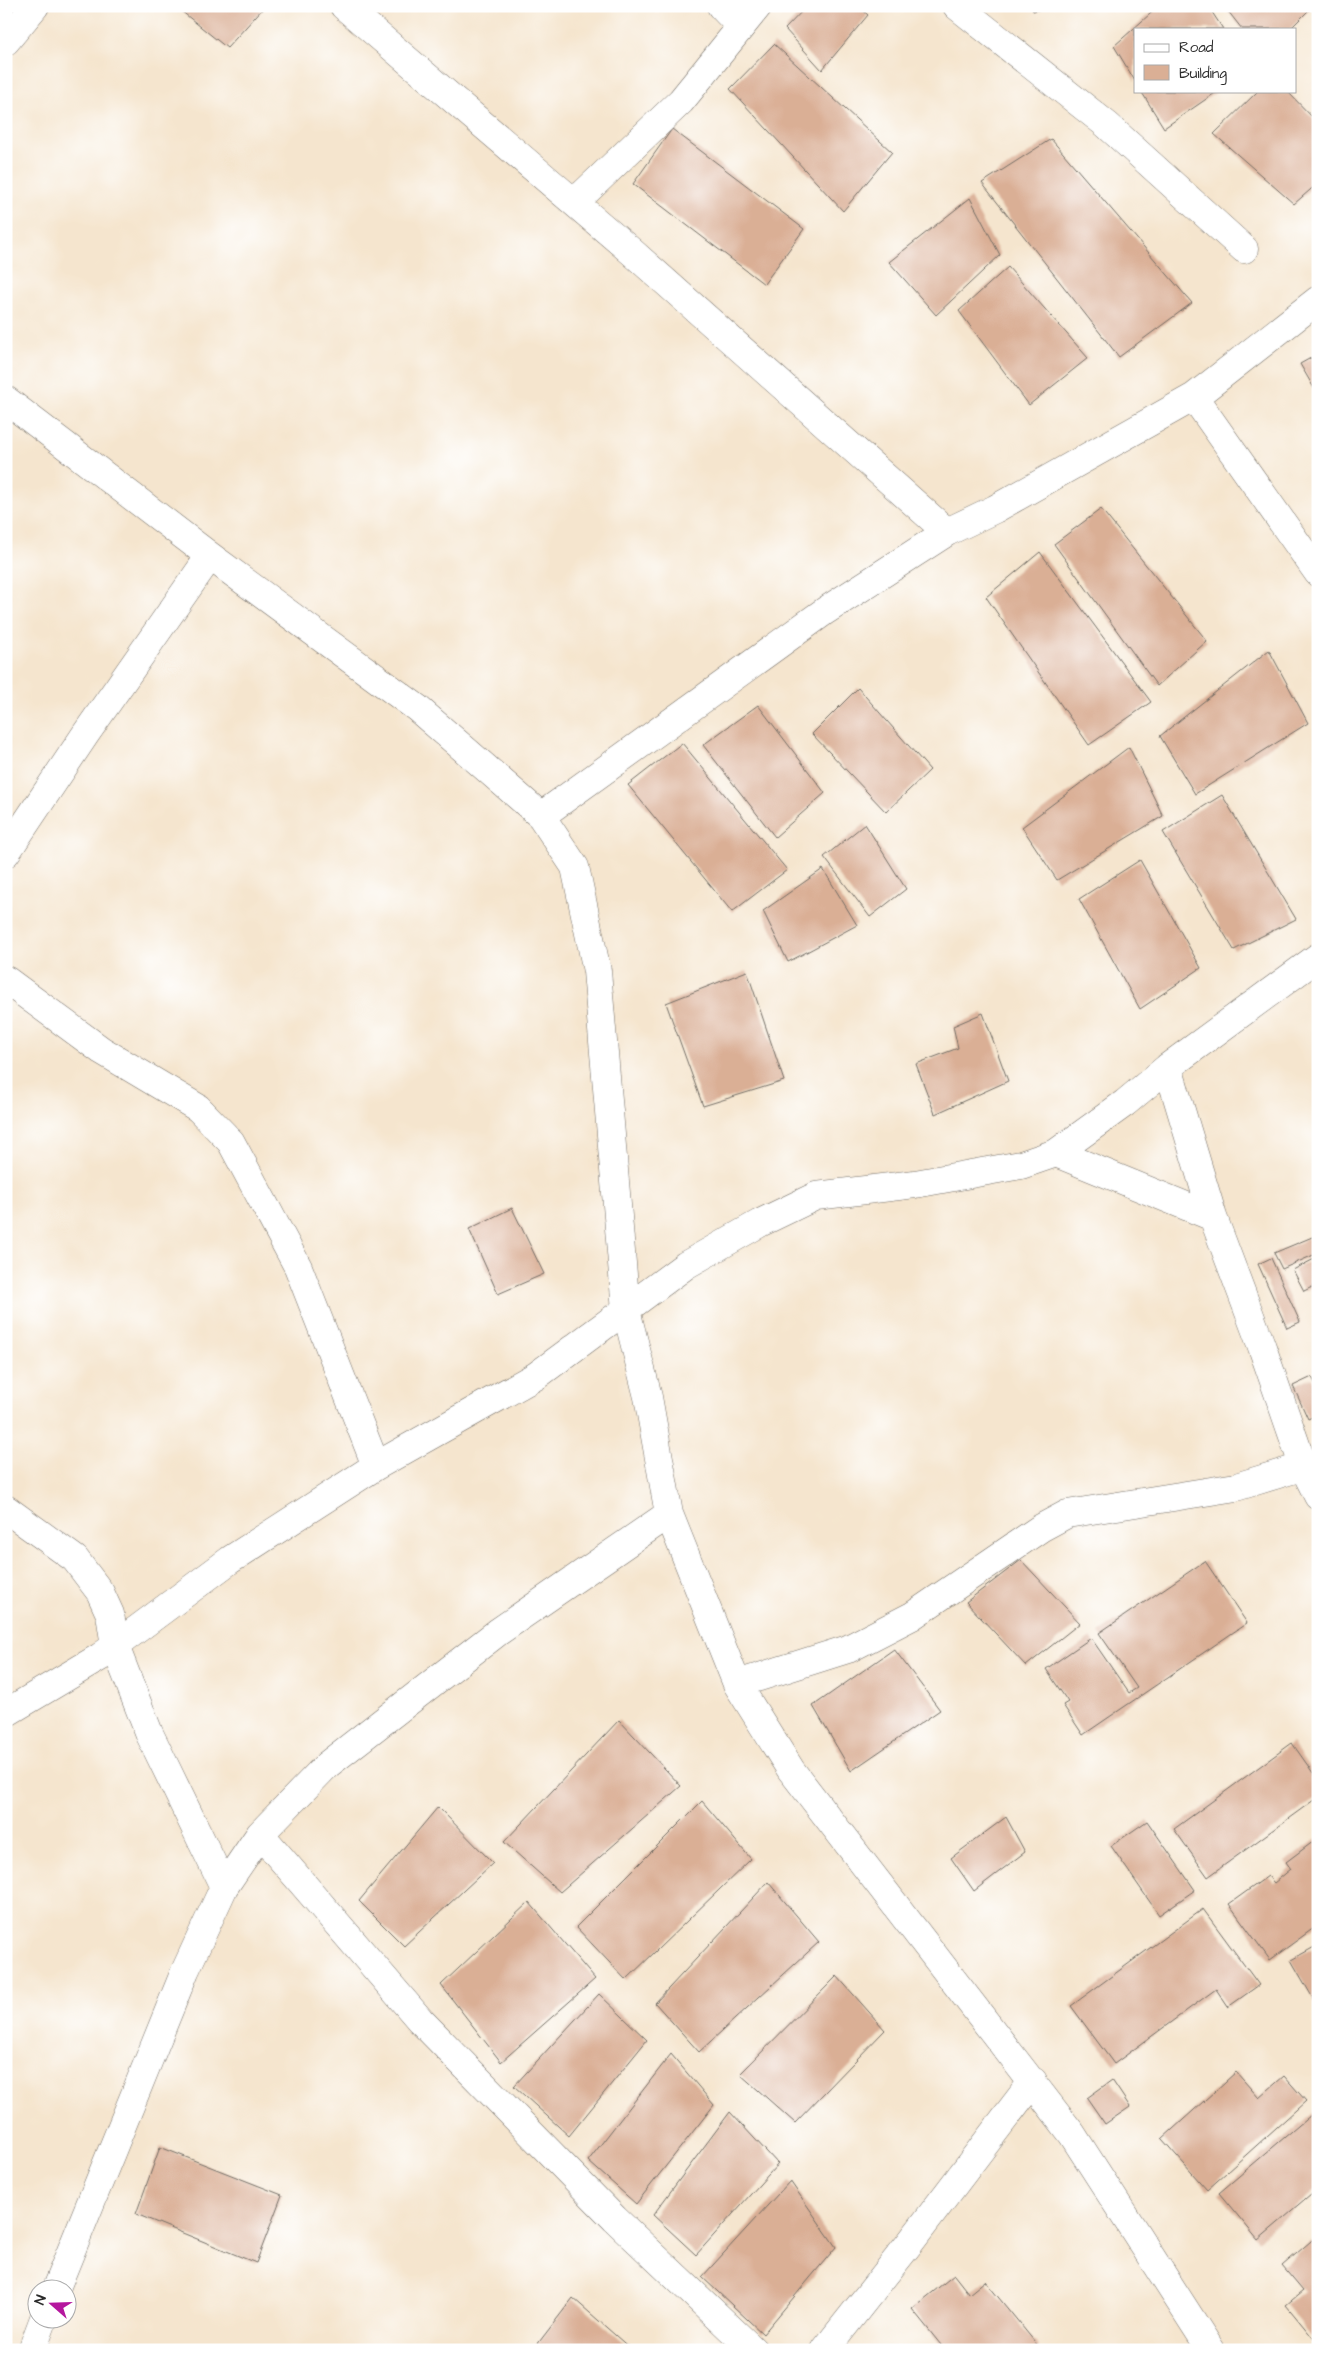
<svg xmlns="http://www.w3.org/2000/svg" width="1324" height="2356" viewBox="0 0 1324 2356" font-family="'Architects Daughter',sans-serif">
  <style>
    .building { fill: #daaf95 }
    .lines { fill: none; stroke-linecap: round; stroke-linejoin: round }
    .minor-casing { stroke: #726c64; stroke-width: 29 }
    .minor { stroke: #fff; stroke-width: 28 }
  </style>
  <rect width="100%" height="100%" fill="#fff"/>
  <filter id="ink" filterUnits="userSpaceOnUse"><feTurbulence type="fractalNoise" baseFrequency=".02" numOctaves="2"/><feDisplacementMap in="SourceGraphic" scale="10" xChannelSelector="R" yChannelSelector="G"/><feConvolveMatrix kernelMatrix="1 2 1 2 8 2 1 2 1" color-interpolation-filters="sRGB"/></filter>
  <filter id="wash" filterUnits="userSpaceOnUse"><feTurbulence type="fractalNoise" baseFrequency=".0096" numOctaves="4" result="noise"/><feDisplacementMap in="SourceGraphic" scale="20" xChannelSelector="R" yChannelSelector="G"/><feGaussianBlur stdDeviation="1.12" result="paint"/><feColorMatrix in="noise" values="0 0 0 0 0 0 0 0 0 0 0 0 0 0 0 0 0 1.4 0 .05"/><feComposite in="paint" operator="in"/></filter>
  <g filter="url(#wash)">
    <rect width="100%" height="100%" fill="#f5e5ce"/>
    <g id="blocks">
      <path class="building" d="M175,6h90l-38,42z
        M807,6h51l10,9 -46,55 -37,-41z
        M1032,6h18v1l-17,4z
        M1159,6h49l15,23h-88v52l-21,-35z
        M1224,6h89l-23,23h-48z
        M774,44l118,108 -49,59 -113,-122z
        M1141,91h77l-54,37z
        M1258,91h29l31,32v60l-24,21 -80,-70z
        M672,129l132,100 -40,55 -131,-100z
        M1051,139l141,164 -73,54 -137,-174z
        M970,198l30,57 -64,60 -47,-53z
        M1008,267l80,91 -59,47 -70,-94z
        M1318,354v41l-18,-31z
        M1101,509l106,132 -50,45 -103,-142z
        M1040,552l111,150 -62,43 -103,-148z
        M1269,650l39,73 -113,71 -35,-58z
        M858,688l72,82 -44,42 -74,-78z
        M758,705l67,88 -50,44 -72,-92z
        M682,743l105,127 -55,42 -104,-127z
        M1129,747l34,69 -106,64 -35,-53z
        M1222,795l74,124 -62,31 -71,-118z
        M865,824l41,65 -36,28 -46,-60z
        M1140,860l61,108 -61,41 -61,-110z
        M823,869l34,56 -69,37 -25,-51z
        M747,971l37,110 -81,25 -37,-103z
        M983,1013l25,68 -73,33 -19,-50 42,-16 -5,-22z
        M512,1208l32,66 -46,20 -29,-65z
        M1317,1235l1,18 -36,16 -8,-16z
        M1318,1257v27l-14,7 -11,-21z
        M1271,1258l29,64 -13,6 -29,-64z
        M1312,1377l6,12v25l-10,5 -15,-33z
        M1021,1560l59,63 -54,43 -60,-64z
        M1205,1561l42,62 -164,112 -20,-30 5,-3 -22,-33 45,-31 38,55 8,-5 -38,-55z
        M894,1649l46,61 -89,61 -38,-65z
        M619,1720l62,66 -121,106 -56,-50z
        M1292,1743l26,37v17l-110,80 -34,-48z
        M702,1801l49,58 -125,121 -50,-53z
        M438,1807l55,56 -89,83 -45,-45z
        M1006,1817l19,35 -51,39 -23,-33z
        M1147,1821l48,69 -36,25 -48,-69z
        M1318,1838v87l-48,35 -41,-56 39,-28 6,7 17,-14 -5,-7z
        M768,1882l51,60 -120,110 -44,-49z
        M529,1902l66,77 -94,83 -60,-77z
        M1203,1909l56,76 -31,22 -12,-18 -102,75 -43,-58z
        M1318,1945v62l-27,-47z
        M837,1976l48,54 -90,93 -55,-49z
        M599,1994l48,46 -78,96 -55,-50z
        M671,2054l43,51 -78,99 -48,-43z
        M1236,2072l23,26 25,-22 22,25 -99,89 -45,-51z
        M1112,2080l18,27 -25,17 -18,-26z
        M1318,2109v80l-60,51 -39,-47z
        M730,2112l48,52 -82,91 -43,-40z
        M160,2147l122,48 -26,68 -120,-49z
        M790,2181l46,66 -73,87 -61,-57z
        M1318,2235v109l-32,-39 17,-14 -21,-25z
        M954,2275l15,19 16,-13 54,66 -4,3h-90l-33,-41z
        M573,2298l59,52h-99z"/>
    </g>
  </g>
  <g filter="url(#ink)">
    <use href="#blocks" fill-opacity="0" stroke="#726c64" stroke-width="1"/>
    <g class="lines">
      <defs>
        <path id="minor" d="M344,6l288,246 315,280
          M721,6l20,21
          M957,6l150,119 137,124
          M6,41l29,-35
          M575,202l106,-101 77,-95
          M1194,397l124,176
          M6,400l204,156 207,152 124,108 34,51 22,104 29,339 22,87 21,117 68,170 54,86 281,364 139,216
          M541,816l284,-205 122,-79 48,-23 199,-112 124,-97
          M6,853l79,-118 125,-179
          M6,980l95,70 97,58 33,34 67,125 78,199
          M1168,1067l45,150 49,130 42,121 14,28
          M1056,1153l157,64
          M6,1509l69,50 25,33 10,22 5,32 34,87 75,154
          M737,1684l111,-35 64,-33 129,-88 26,-14 169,-27 82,-25
          M6,1713l94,-56 130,-97 146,-94 160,-90 150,-111 74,-42 56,-27 99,-12 106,-19 35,-12 69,-50 43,-36 150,-110
          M260,1834l160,186 195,199 138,131
          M56,2288l129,-317 39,-84 36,-53 67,-69 171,-133 171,-118
          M32,2350l12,-32
          M825,2350l84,-106 124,-163"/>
      </defs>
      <use href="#minor" class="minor-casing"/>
      <use href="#minor" class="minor"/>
    </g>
  </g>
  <rect width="1324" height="2356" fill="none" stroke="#fff" stroke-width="25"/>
  <rect x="1134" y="28" width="162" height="65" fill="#ffffff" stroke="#aaaaaa"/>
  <rect x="1144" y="44" width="25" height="8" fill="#ffffff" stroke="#aaaaaa"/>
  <text x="1179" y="52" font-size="15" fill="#2b2b2b">Road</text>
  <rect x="1144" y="65" width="25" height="15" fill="#daaf95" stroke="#aaaaaa"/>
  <text x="1179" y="78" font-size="15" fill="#2b2b2b">Building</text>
  <g transform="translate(52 2304) rotate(290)"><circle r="24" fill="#ffffff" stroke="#aaaaaa"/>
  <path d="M0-4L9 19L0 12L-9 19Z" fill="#b5179e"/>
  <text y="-8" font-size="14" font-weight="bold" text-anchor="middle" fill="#2b2b2b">N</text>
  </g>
</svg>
